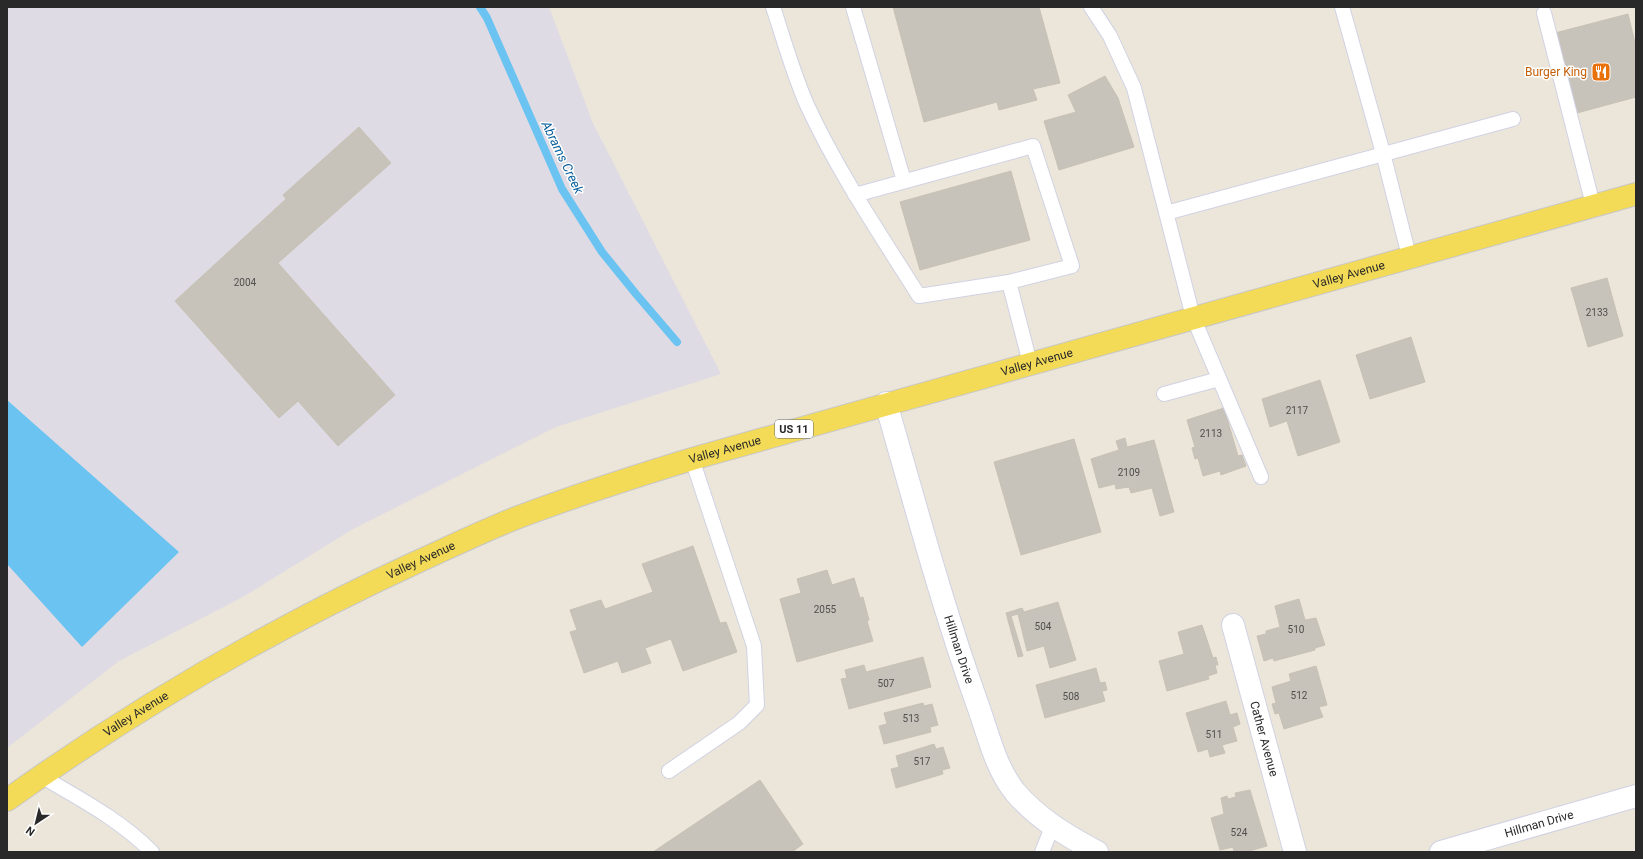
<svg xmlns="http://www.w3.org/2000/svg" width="1643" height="859" viewBox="0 0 1643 859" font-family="Roboto,sans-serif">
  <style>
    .industrial { fill: #dedbe4 }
    .water { fill: #6ac3f1 }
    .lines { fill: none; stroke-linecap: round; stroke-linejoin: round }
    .stream { stroke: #6ac3f1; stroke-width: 8 }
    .building { fill: #c7c2ba; stroke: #c7c2b4 }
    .lane-casing { stroke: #d0d2e3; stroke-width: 16 }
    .street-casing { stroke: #d0d2e3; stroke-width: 24 }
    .primary-casing { stroke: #c7c7c7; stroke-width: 24 }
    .lane { stroke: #fff; stroke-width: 14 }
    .street { stroke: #fff; stroke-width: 22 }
    .primary { stroke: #f4db57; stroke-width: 22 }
    .labels { text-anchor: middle; stroke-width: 3; stroke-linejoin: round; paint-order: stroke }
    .number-label { font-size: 10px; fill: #504f4d }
    .shield { fill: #fff; stroke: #696969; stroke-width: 1 }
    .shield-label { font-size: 11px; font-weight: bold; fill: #292929 }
    .food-label { font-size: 12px; fill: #c56008; stroke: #fff; text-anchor: end }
    .street-label { font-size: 12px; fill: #292929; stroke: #fff }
    .water-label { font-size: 13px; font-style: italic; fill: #0a5f9c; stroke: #fff }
  </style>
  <rect width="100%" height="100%" fill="#ece6da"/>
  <path class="industrial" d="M7,7h542l44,116 128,251 -165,53 -203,102 -110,68 -124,64 -112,87z"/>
  <path class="water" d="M7,400l172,152 -97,95 -75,-83z"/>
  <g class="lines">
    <path class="stream" d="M480,7l7,11 75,171 40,63 34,42 41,48"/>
  </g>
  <path class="building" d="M893,7h146l21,76 -27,6 4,11 -38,10 -2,-8 -73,20z
    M1628,14l8,33v50l-59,16 -22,-80z
    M1105,76l13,22 16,49 -75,23 -15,-49 32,-9 -8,-17z
    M359,127l32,36 -113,100 117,132 -57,51 -40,-45 -19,17 -104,-117 111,-102 -3,-4z
    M1011,171l19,69 -110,30 -20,-68z
    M1607,278l16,58 -35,11 -17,-59z
    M1411,337l14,45 -55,17 -14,-44z
    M1320,380l20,62 -42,14 -11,-35 -17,6 -8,-28z
    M1224,408l14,48 4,-1 4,11 -25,9 -1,-4 -17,5 -5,-18 -3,1 -3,-11 3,-1 -8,-27z
    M1125,438l2,9 27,-7 20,72 -14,4 -8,-28 -21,5 -2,-6 -13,2 -1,-5 -16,4 -8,-29 28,-9 -3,-9z
    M1074,439l27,93 -80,23 -27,-93z
    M693,546l27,77 6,-1 11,30 -54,19 -12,-32 -26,9 6,15 -29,10 -4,-12 -34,12 -14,-41 7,-2 -7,-20 31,-10 4,9 48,-17 -11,-28z
    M827,570l5,15 22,-7 6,20 3,-1 6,23 -2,1 6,20 -76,21 -17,-63 21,-6 -4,-14z
    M1299,599l6,21 11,-2 9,27 -10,3v2l-41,11 -1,-3 -9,3 -7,-25 9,-2v-3l14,-4 -5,-21z
    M1058,602l18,58 -26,8 -6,-22 -17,5 -9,-37 -7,2 12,40 -5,1 -12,-44 16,-5 2,4z
    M1202,625l11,33 3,-1 2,8h-3l2,8 -9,3 1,3 -42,12 -8,-30 25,-7 -6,-22z
    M923,657l8,30 -82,22 -8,-30 6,-1 -2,-8 19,-5 2,7z
    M1316,666l11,39 -8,2 4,10 -39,12 -5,-16 -4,1 -3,-10 4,-1 -4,-16 19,-6 -2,-7z
    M1096,668l4,15 5,-1 2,8 -5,1 3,10 -60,17 -9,-33z
    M1226,701l4,14 7,-2 3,11 -7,3 4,14 -15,4 3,8 -15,4 -2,-8 -10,3 -12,-39z
    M923,703l1,3 8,-2 6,21 -8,2 1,5 -47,12 -5,-18 8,-2 -3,-11z
    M934,744l2,5 7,-2 7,21 -8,2 1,4 -47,14 -5,-19 8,-2 -3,-11z
    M760,780l43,64 -11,8h-139z
    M1250,790l17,56 -21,6h-12l-1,-5 -13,3 -9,-32 13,-4 -3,-16 6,-2 1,3 8,-2 -1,-4z"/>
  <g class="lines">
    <defs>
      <path id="lane" d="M773,7c11,33 20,66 34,98 31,67 73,129 112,191l90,-14 63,-16 -39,-120 -178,49
        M853,7l51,174
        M1091,7l19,29 24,52 59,229 68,160
        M1342,7l41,146 26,103
        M1544,13l49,192
        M1166,213l347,-94
        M1009,282l21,81
        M1164,394l55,-15
        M669,771l70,-48 18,-18 -3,-59 -62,-187
        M41,776c39,23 78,43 111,76
        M1042,852l10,-25"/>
      <g id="street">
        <path id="s1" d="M886,403c29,101 56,202 91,300 11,30 18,64 38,89 23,27 51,43 82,60"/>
        <path id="s2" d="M1233,625l62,227"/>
        <path id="s3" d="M1441,852l195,-56"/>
      </g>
      <g id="primary">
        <path id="s4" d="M7,800c129,-92 266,-172 410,-238 33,-15 66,-31 99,-44 58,-22 117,-41 176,-59l944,-265"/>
      </g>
    </defs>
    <use href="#lane" class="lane-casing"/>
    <use href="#street" class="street-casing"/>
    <use href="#primary" class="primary-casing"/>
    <use href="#lane" class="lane"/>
    <use href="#street" class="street"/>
    <use href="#primary" class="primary"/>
  </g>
  <defs>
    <symbol id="restaurant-square" viewBox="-11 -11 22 22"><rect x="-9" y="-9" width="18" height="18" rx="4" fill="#e8710a" stroke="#fff"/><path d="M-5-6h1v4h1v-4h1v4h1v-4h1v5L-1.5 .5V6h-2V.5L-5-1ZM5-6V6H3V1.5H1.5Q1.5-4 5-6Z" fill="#fff"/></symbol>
  </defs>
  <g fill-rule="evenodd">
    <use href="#restaurant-square" x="1590" y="61" width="22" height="22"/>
  </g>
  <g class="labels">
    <g class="number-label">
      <text x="245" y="286">2004</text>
      <text x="1597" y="316">2133</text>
      <text x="1297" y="414">2117</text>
      <text x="1211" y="437">2113</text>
      <text x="1129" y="476">2109</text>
      <text x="825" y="613">2055</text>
      <text x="1043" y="630">504</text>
      <text x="1296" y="633">510</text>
      <text x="886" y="687">507</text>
      <text x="1299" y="699">512</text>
      <text x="1071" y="700">508</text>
      <text x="911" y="722">513</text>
      <text x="1214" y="738">511</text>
      <text x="922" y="765">517</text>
      <text x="1239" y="836">524</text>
    </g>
    <rect class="shield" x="775" y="420" width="38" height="18" rx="3"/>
    <g class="shield-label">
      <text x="794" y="433">US 11</text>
    </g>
    <g class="food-label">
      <text x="1587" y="76">Burger King</text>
    </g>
    <g class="street-label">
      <text dy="4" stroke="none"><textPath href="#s4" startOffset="1451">Valley Avenue</textPath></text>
      <text dy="4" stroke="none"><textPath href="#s4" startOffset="1127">Valley Avenue</textPath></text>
      <text dy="4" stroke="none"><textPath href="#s4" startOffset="803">Valley Avenue</textPath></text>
      <text dy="4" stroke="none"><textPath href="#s4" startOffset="479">Valley Avenue</textPath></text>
      <text dy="4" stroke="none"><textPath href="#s1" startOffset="257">Hillman Drive</textPath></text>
      <text dy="4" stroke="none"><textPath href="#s4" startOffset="155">Valley Avenue</textPath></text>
      <text dy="4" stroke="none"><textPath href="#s2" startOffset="118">Cather Avenue</textPath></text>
      <text dy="4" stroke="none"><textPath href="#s3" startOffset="102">Hillman Drive</textPath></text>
    </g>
    <g class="water-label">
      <text transform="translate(563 157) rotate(64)" y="5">Abrams Creek</text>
    </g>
  </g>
  <rect width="1643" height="859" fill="none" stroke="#292929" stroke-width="16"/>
  <g transform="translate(36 823) rotate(215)" stroke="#ffffff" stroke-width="3" paint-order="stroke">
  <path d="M0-3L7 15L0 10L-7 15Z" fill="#292929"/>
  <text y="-6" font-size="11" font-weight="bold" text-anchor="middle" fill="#292929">N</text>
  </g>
</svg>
